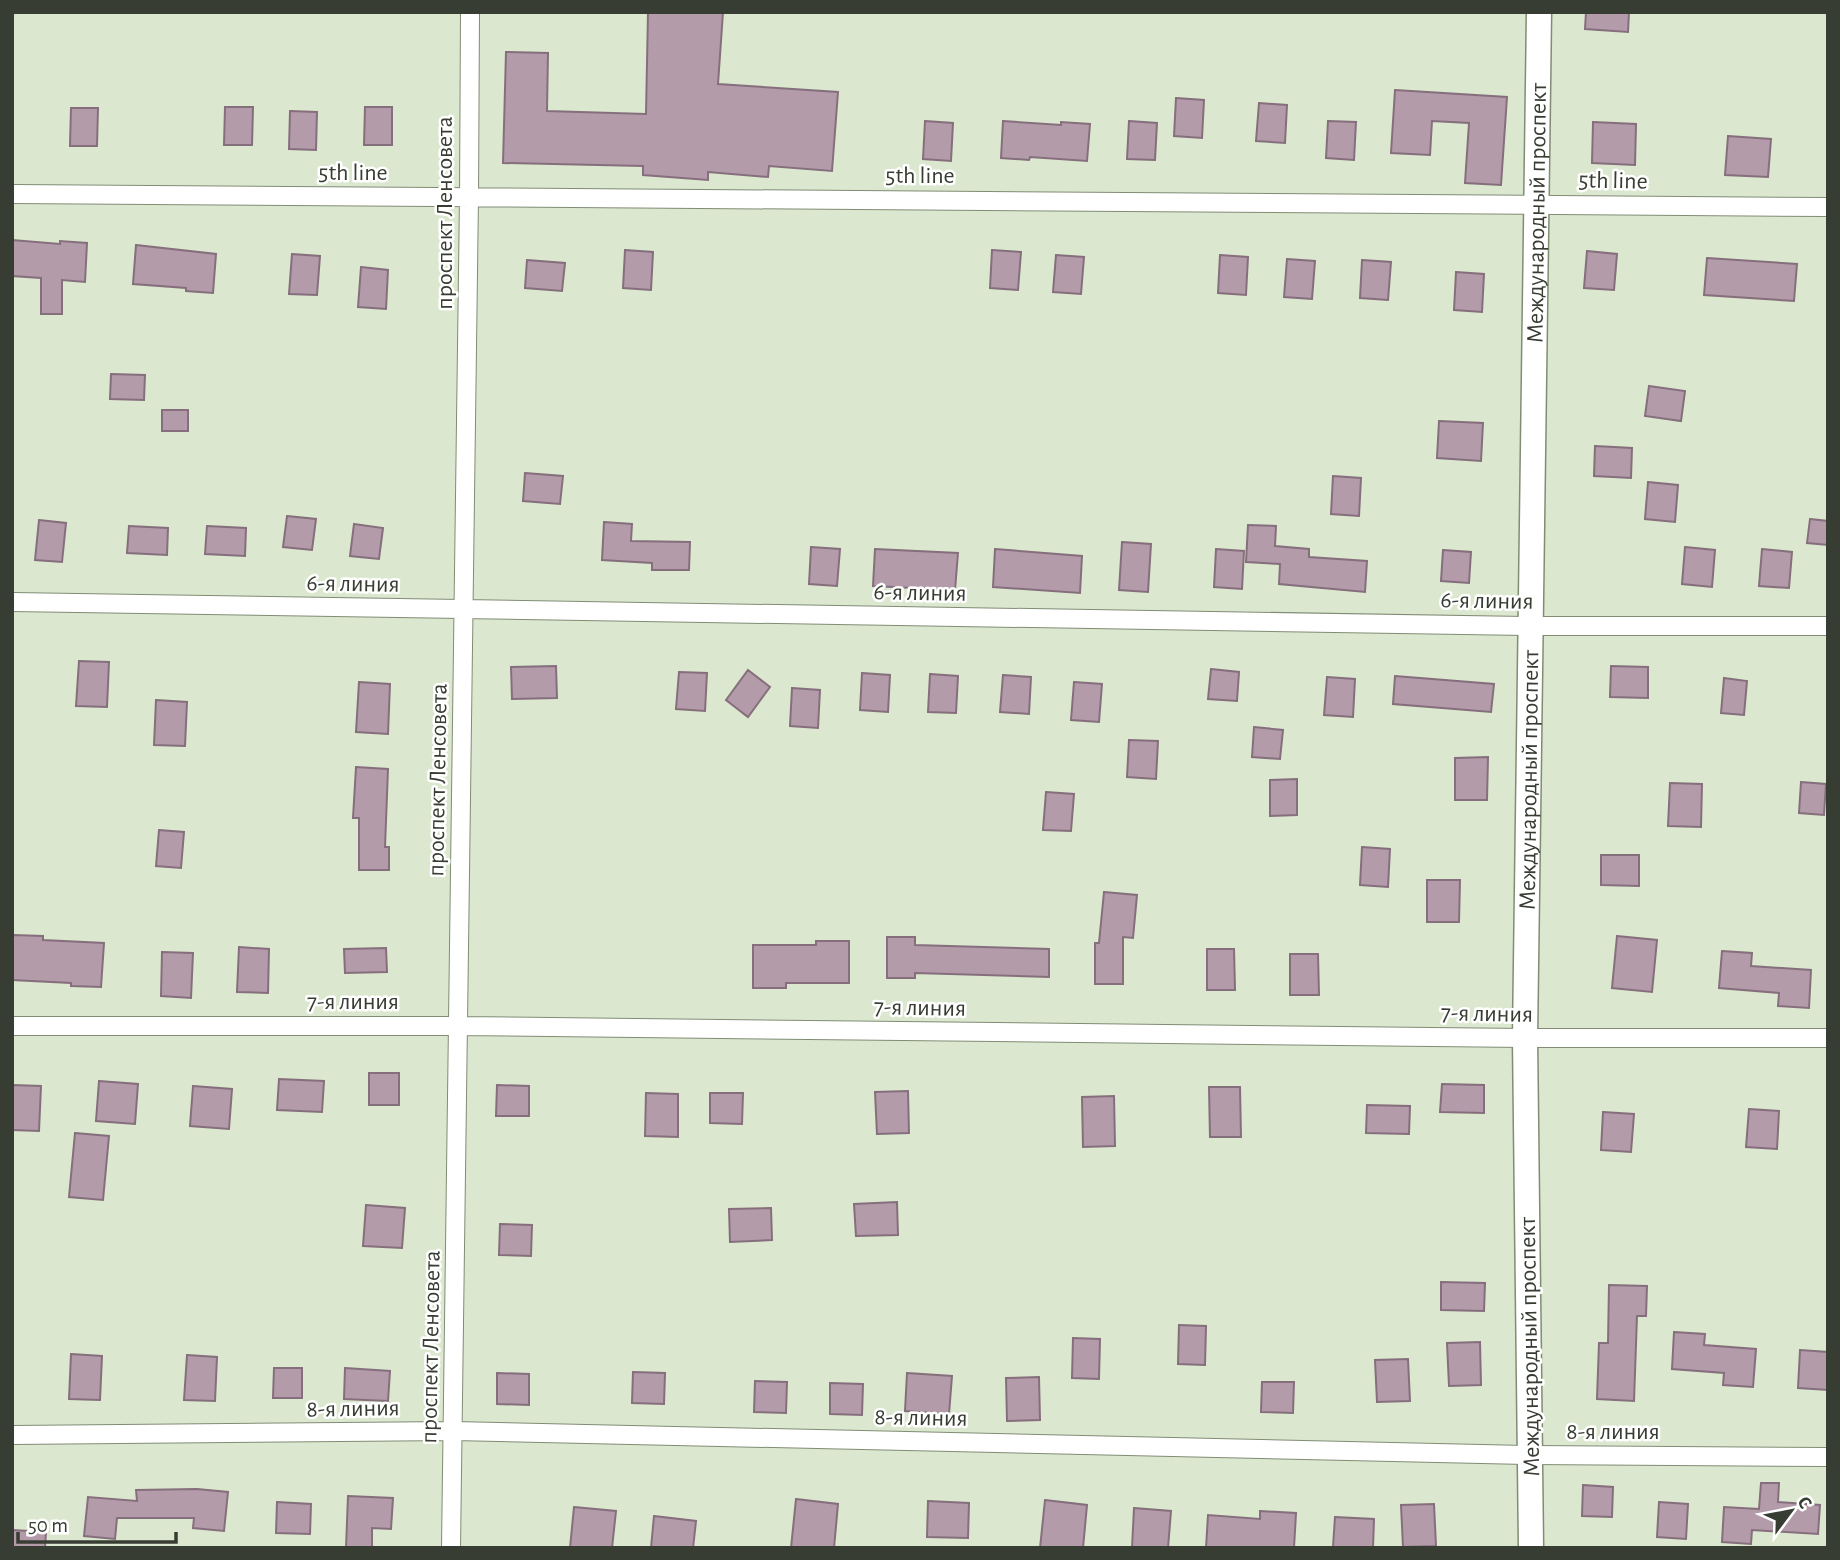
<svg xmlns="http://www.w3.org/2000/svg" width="1840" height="1560" viewBox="0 0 1840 1560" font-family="'Alegreya Sans',sans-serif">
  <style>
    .building { fill: #b39baa; stroke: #866f7d; stroke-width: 2 }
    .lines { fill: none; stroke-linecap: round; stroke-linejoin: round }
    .street-casing { stroke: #818c75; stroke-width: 20 }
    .secondary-casing { stroke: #818c75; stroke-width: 27 }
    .street { stroke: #fff; stroke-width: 18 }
    .secondary { stroke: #fff; stroke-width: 24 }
    .labels { text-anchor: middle; stroke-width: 5; stroke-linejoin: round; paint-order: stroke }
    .street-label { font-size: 24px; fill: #383d33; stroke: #fff }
  </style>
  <rect width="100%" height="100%" fill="#dbe7ce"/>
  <path class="building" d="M648,12h75l-5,72 120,8 -6,79 -63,-5 -1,11 -60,-5v8l-65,-5v-9l-140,-3 3,-111 42,1 -1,58 99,3z
    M1586,12h43l-1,20 -43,-3z
    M1395,90l112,7 -6,88 -36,-2 4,-60 -37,-2 -2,34 -39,-2z
    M1176,98l28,2 -2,38 -28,-2z
    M1259,103l28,2 -2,38 -29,-2z
    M225,107h28l-1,38h-28z
    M365,107h27v38h-28z
    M71,108h27l-1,38h-27z
    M290,111l27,1 -1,38 -27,-1z
    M925,121l28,2 -2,38 -28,-2z
    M1003,121l58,4v-3l29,2 -3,37 -57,-4 -1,3 -28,-2z
    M1129,121l28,2 -2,37 -28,-1z
    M1328,121l28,1 -2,38 -28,-2z
    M1593,122l43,2 -1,41 -43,-2z
    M1728,136l43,3 -3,38 -43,-2z
    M12,240l48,4v-3l27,2 -2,39 -23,-2v34h-21v-36l-29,-2z
    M136,245l80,9 -3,39 -27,-2v-3l-53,-4z
    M625,250l28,2 -2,38 -28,-2z
    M992,250l29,2 -3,38 -28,-2z
    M1587,251l30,3 -3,36 -30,-2z
    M292,254l28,2 -3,39 -28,-1z
    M1056,255l28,2 -3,37 -28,-2z
    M1220,255l28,2 -2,38 -28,-2z
    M1707,258l90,6 -3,37 -90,-6z
    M1287,259l28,2 -3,38 -28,-2z
    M527,260l38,3 -3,28 -37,-3z
    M1362,260l29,2 -3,38 -28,-2z
    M361,267l27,3 -2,39 -28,-2z
    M1456,272l28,2 -2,38 -28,-2z
    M111,374l34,1 -1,25 -34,-1z
    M1649,386l36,5 -4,30 -36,-5z
    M162,410h26v21h-26z
    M1439,421l44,2 -2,38 -44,-3z
    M1595,446l37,2 -1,30 -37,-2z
    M525,473l38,3 -3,28 -37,-3z
    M1333,476l28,2 -2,38 -28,-2z
    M1648,482l30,3 -3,37 -30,-3z
    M287,516l29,3 -4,31 -29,-3z
    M1810,519l18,2v24l-21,-2z
    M39,520l27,3 -4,39 -27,-2z
    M604,522l28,2 -1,17 59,1 -1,28h-37v-7l-50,-3z
    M354,524l29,4 -4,31 -29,-3z
    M1248,525l28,1 -1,20 34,3v8l58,4 -2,31 -86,-8 1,-20 -34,-2z
    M129,526l39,2 -1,27 -40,-2z
    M207,526l39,2 -1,28 -40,-2z
    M1122,542l29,2 -3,48 -29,-2z
    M811,547l29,2 -3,37 -28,-2z
    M1685,547l30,3 -3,37 -30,-3z
    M875,549l83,4 -3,37 -82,-4z
    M995,549l87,7 -2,37 -87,-6z
    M1216,549l28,2 -2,38 -28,-2z
    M1762,549l30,3 -3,36 -30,-2z
    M1443,550l28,2 -2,31 -28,-2z
    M79,661l30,1 -2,45 -31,-1z
    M556,666l1,32 -45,1 -1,-32z
    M1611,666l37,1v31l-38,-1z
    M1211,669l28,3 -2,29 -29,-2z
    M748,670l22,17 -22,30 -22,-17z
    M679,672l28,1 -2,38 -29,-2z
    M862,673l28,2 -2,37 -28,-2z
    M930,674l28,2 -2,37 -28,-1z
    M1003,675l28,2 -2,37 -29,-2z
    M1395,676l99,8 -3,28 -98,-8z
    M1327,677l28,2 -2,38 -29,-2z
    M1724,678l23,3 -3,34 -23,-2z
    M359,682l31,2 -2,50 -32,-2z
    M1074,682l28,2 -3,38 -28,-2z
    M792,688l28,2 -2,38 -28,-2z
    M156,700l31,2 -2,44 -31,-1z
    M1254,727l29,3 -3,29 -28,-2z
    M1129,740l29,1 -2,38 -29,-2z
    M1488,757l-1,43h-32v-42z
    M356,767l32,2 -3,78h4v23h-30v-52h-6z
    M1297,779v36l-27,1v-36z
    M1801,782l25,2 -2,31 -25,-2z
    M1670,783l32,1 -1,43 -33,-1z
    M1046,792l28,2 -3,37 -28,-1z
    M159,830l25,2 -3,36 -25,-2z
    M1362,847l28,2 -2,38 -28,-2z
    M1601,855h38v31l-38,-1z
    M1427,880h33l-1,42h-32z
    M1104,892l33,3 -4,43 -10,-1v47h-28v-41h4z
    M13,935l30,1v4l61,3 -3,44 -30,-1v-3l-59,-3z
    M1617,936l40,4 -5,52 -40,-4z
    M887,937h28v8l134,4v28l-134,-4v5h-28z
    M816,941h33v42h-63v5h-33v-43h63z
    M239,947l30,2 -1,44 -31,-1z
    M386,948l1,24 -42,1 -1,-24z
    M1207,949h27l1,41h-28z
    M1722,951l30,2 -1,13 60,4 -2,38 -31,-2 1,-13 -60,-5z
    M162,952l31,1 -2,45 -30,-2z
    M1290,954h28l1,41h-29z
    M369,1073h30v32h-30z
    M279,1079l45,2 -2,31 -45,-2z
    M99,1081l39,3 -3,40 -39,-3z
    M1442,1084l42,1v28l-44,-1z
    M12,1085l29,1 -2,45 -27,-1z
    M497,1085l32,1v30h-33z
    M193,1086l39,3 -3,40 -39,-3z
    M1209,1087h31l1,50h-31z
    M908,1091l1,42 -32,1 -2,-42z
    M646,1093l32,1v43l-33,-1z
    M710,1093h33l-1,31 -32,-1z
    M1114,1096l1,50 -32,1 -1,-50z
    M1367,1105l43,1 -1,28 -43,-1z
    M1749,1109l30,2 -2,38 -31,-2z
    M1603,1112l31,2 -3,38 -30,-2z
    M75,1133l34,3 -6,64 -34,-3z
    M897,1202l1,33 -42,1 -2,-32z
    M366,1205l39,3 -3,40 -39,-2z
    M771,1208l1,32 -42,2 -1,-33z
    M500,1224l32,1 -1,31 -32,-1z
    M1441,1282l44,1 -1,28 -43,-1z
    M1609,1285l38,1 -1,30h-9l-3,85 -37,-2 2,-56h9z
    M1179,1325l27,1 -1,39 -27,-1z
    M1674,1332l31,2 -1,11 52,4 -3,38 -30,-2 1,-12 -52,-4z
    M1073,1338l27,1 -1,40 -27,-1z
    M1480,1342l1,43 -32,1 -2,-43z
    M1800,1350l28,2v38l-30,-2z
    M71,1354l31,2 -2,44 -31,-1z
    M187,1355l30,2 -2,44 -31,-1z
    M1408,1359l2,42 -33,1 -2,-42z
    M274,1368h28v30h-29z
    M345,1368l45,3 -2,30 -44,-2z
    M633,1372l32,1 -1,31 -32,-1z
    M497,1373l32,1v31l-32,-1z
    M907,1373l45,3 -3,38 -44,-3z
    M1039,1377l1,43 -33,1 -1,-43z
    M755,1381l32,1 -1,31 -32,-1z
    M1262,1382h32l-1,31 -32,-1z
    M830,1383l33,1 -1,31 -32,-1z
    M1761,1483h18l-1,19 42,3 -2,29 -66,-4 -1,14 -29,-2 2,-35 35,2z
    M1583,1485l30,2 -1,30 -30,-1z
    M197,1489l31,3 -4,39 -31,-3 1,-10h-77l-2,21 -31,-3 4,-39 49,4 -1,-11z
    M348,1496l45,2 -2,31 -19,-1v20h-26z
    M796,1499l42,5 -4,44h-43z
    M1045,1500l42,5 -4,43h-43z
    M928,1501l41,2 -1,35 -41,-1z
    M277,1502l34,2 -1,30 -34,-1z
    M1659,1502l29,2 -2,35 -29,-2z
    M1434,1504l2,42 -33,1 -2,-42z
    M574,1507l42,4 -4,37h-42z
    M1134,1508l37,3 -3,37h-36z
    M1260,1511l36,2 -2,35h-88l2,-33 52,4z
    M654,1516l42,5 -3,27h-42z
    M1335,1517l39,2 -1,29 -40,-1z
    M12,1530l34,2 -1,16h-33z"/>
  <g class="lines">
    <defs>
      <path id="street" d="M12,194l1816,13
        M12,602l1519,24h297
        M12,1026h447l1066,12h303
        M12,1435l442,-4 1077,24 297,2
        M451,1548l18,-1351 1,-185"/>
      <g id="secondary">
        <path id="s1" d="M1531,1548l-6,-510 14,-1026"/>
      </g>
    </defs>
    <use href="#street" class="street-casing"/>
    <use href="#secondary" class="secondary-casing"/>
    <use href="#street" class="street"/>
    <use href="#secondary" class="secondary"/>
  </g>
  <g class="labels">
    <g class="street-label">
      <text x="353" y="180">5th line</text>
      <text x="920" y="183">5th line</text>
      <text transform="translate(1613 180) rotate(1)" y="8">5th line</text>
      <text transform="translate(444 213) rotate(-90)" y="8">проспект Ленсовета</text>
      <text dy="8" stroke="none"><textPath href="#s1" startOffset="1335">Международный проспект</textPath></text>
      <text transform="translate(353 583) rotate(1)" y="8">6-я линия</text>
      <text transform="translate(920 592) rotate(1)" y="8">6-я линия</text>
      <text transform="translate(1487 600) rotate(1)" y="8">6-я линия</text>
      <text transform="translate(437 780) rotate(-89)" y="8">проспект Ленсовета</text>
      <text dy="8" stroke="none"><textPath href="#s1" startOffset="768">Международный проспект</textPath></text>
      <text x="353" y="1009">7-я линия</text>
      <text transform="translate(920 1007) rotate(1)" y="8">7-я линия</text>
      <text transform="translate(1487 1013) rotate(1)" y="8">7-я линия</text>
      <text transform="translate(430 1347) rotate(-89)" y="8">проспект Ленсовета</text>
      <text transform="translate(1529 1347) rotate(-91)" y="8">Международный проспект</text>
      <text transform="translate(353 1408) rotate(-1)" y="8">8-я линия</text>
      <text transform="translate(921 1417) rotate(1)" y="8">8-я линия</text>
      <text x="1613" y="1439">8-я линия</text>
    </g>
  </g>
  <rect width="1840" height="1560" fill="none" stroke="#383d33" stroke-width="28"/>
  <g transform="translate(1791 1511) rotate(58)" stroke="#ffffff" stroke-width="5" paint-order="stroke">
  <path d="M0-5L12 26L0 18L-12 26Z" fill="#383d33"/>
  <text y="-10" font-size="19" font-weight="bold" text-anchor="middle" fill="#383d33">С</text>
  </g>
  <path d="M18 1532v10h158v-10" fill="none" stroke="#383d33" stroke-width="3.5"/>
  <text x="28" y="1532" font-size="21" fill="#383d33" stroke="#ffffff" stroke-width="5" paint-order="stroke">50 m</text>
</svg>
